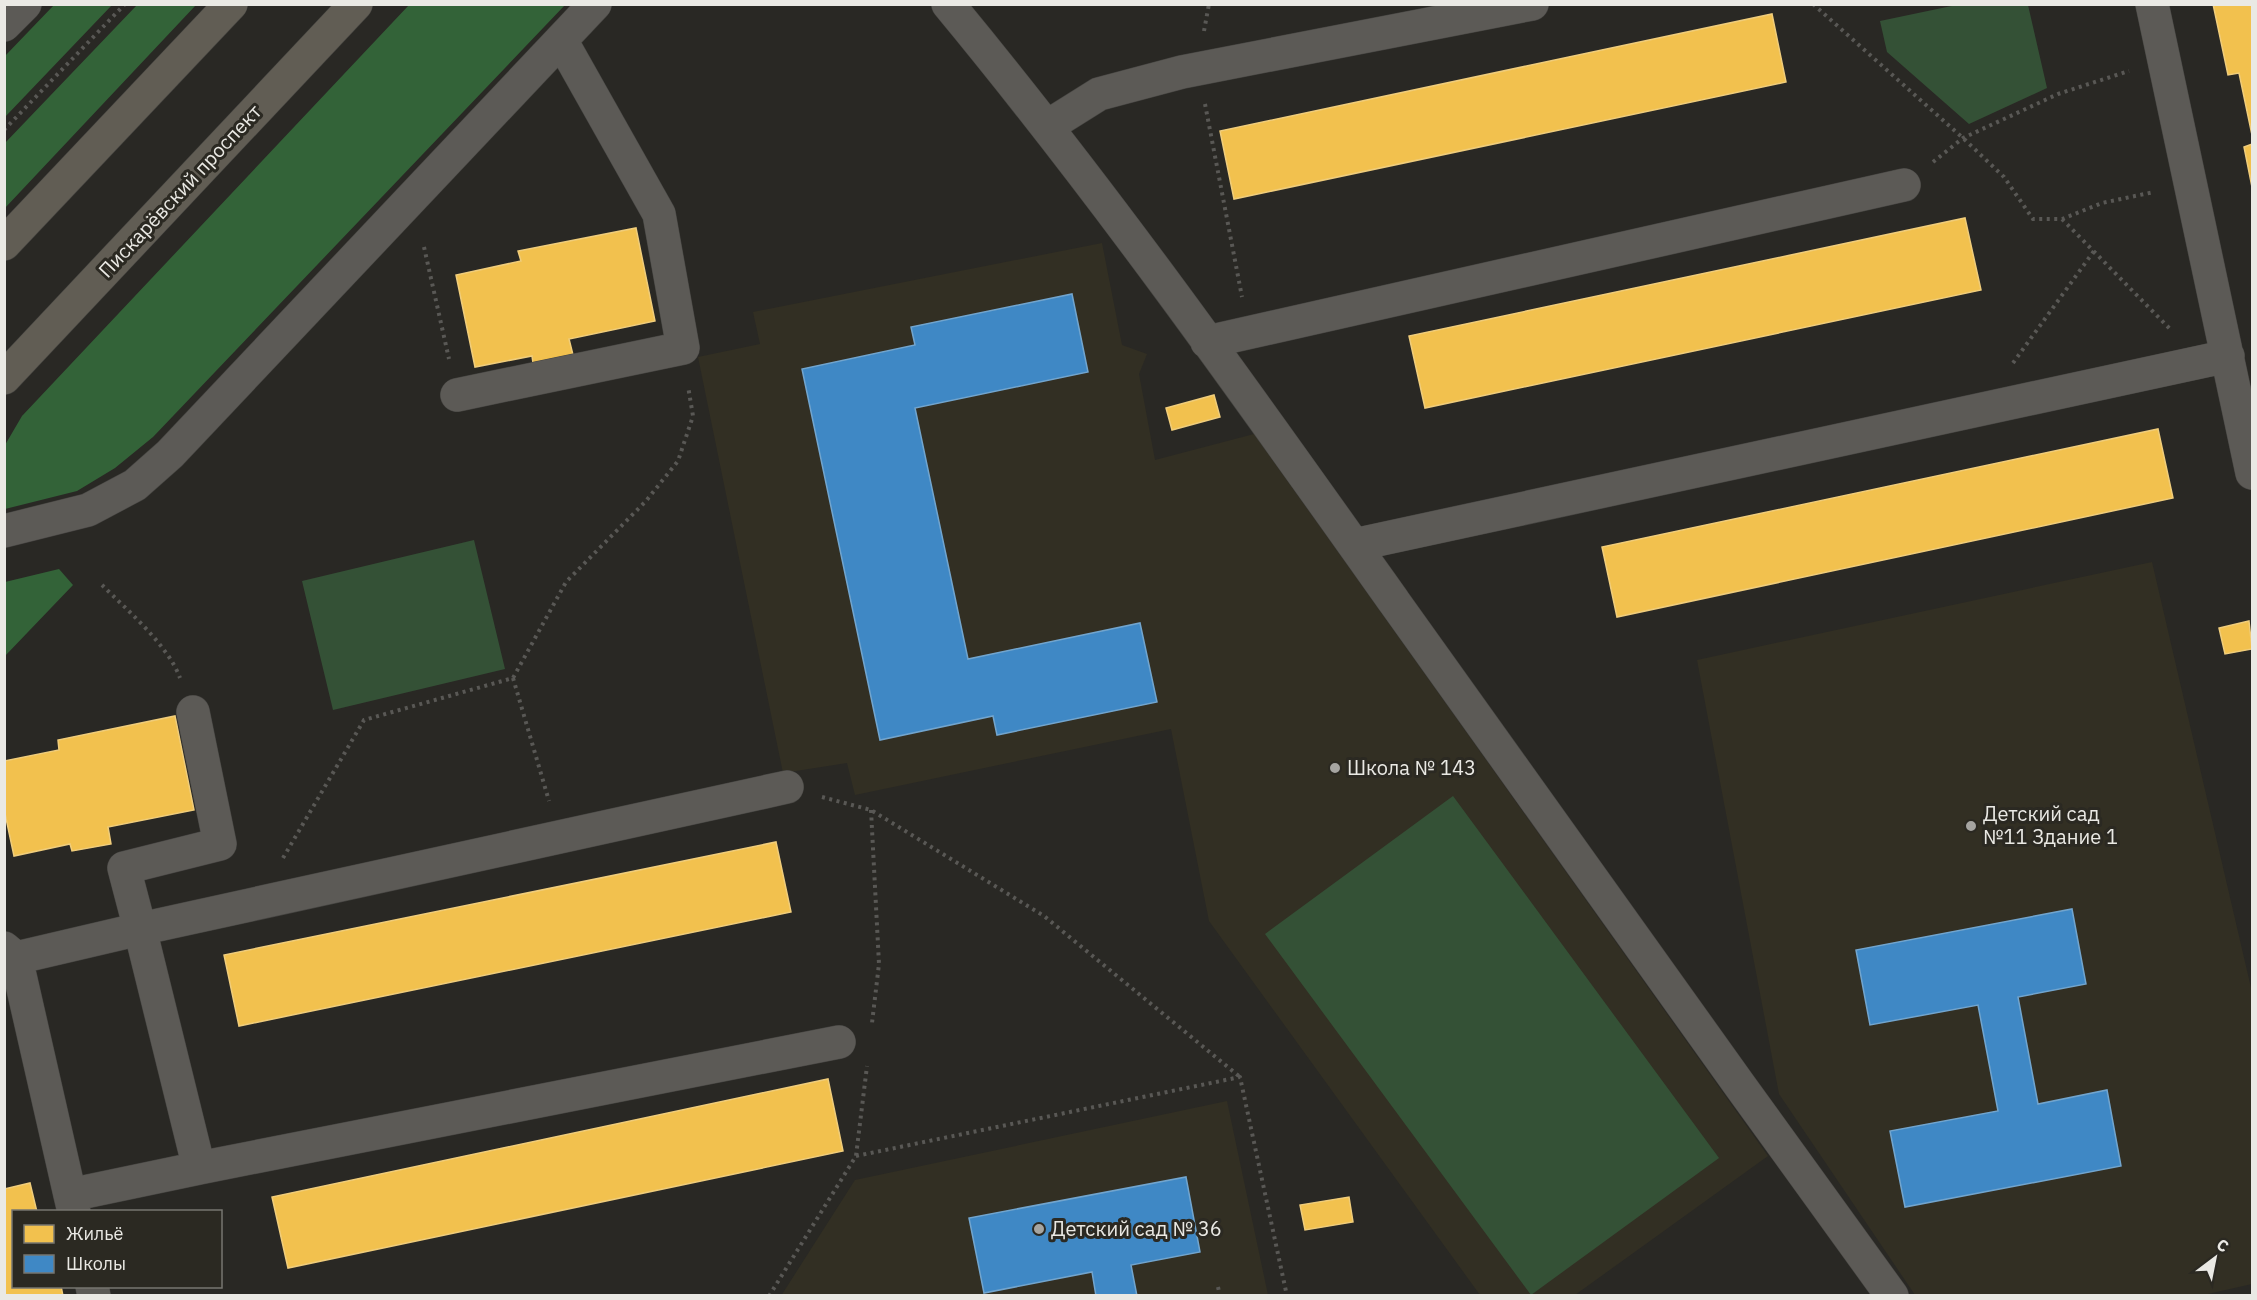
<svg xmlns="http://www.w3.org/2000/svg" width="2257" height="1300" viewBox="0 0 2257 1300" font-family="'IBM Plex Sans',sans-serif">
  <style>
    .built { fill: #322f23 }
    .green { fill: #345136 }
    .forest { fill: #336338 }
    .homes { fill: #f2c14e; stroke: #f0cd7b; stroke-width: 1.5 }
    .schools { fill: #3f88c5; stroke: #72a5ce; stroke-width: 1.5 }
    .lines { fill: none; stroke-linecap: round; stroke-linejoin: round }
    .minor-casing { stroke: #454441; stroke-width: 34 }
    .major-casing { stroke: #454441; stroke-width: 34 }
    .path { stroke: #595855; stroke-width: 4; stroke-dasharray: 3 4.5; stroke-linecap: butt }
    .minor { stroke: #5c5a56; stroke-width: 33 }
    .major { stroke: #615d54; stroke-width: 33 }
    .poi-dot { fill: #a6a5a1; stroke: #2b2922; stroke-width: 2 }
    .labels { text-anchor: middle; stroke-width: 6; stroke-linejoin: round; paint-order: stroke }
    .street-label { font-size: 20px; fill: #eae9e4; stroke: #2b2922 }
    .poi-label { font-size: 20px; fill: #eae9e4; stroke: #2b2922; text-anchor: start }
  </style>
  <rect width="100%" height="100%" fill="#292824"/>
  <path class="built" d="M1102,243l20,102 25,9 -8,20 16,86 99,-26 514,722 -193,139h-95l-271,-374 -38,-192 -316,66 -8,-32 -64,10 -85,-416 62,-13 -7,-32z
    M2152,562l100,430v292l-53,12 -284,-1 -136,-201 -82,-434z
    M1227,1101l41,194 -487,1 74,-116z"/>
  <path class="green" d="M1961,4l67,1 19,83 -78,36 -82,-72 -7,-31z
    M474,540l31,129 -172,41 -31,-129z
    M1453,796l266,362 -188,137 -266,-361z"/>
  <path class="forest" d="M54,5h58l-107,112v-61z
    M137,5h59l-191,203v-65z
    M409,5h156l-412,432 -38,31 -38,23 -72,18v-64l17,-29z
    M59,569l14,16 -68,71v-74z"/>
  <path class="homes" d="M2213,4h39v131l-13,-62 -11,2z
    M1772,14l14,68 -552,117 -14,-68z
    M2252,144v43l-8,-40z
    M1965,218l16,72 -556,118 -16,-72z
    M636,228l19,93 -86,18 4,16 -40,8 -1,-7 -57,11 -19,-92 65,-14 -3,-10z
    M1214,395l6,22 -48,13 -6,-22z
    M2158,429l15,69 -556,119 -15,-70z
    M2249,621l3,28 -27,5 -6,-26z
    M175,716l19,94 -86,17 3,17 -39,7 -2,-7 -56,12 -10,-47v-48l55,-11 -1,-10z
    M776,842l15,70 -552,114 -15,-71z
    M828,1079l15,72 -555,117 -16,-71z
    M30,1183l7,29h-23v74h47l2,10h-59v-107z
    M1349,1197l4,25 -48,8 -5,-25z"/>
  <path class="schools" d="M1072,294l16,78 -173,36 53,251 172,-36 17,79 -160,33 -4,-19 -113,24 -78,-371 113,-24 -4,-18z
    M2072,909l14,75 -68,13 20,107 69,-14 14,76 -216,41 -15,-76 108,-20 -20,-106 -108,20 -14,-75z
    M1186,1177l14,75 -69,13 6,31h-41l-4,-24 -108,21 -15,-75z"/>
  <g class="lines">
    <defs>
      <path id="minor" d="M948,4c159,192 303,396 447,599 165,232 330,463 497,693
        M2152,4l100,469
        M4,25l21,-21
        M1048,126l51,-32 83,-22 350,-68
        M1207,342l697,-157
        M457,395l226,-47 -24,-134 -98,-174
        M4,531l84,-21 47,-25 35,-31 425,-450
        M1354,545l874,-189
        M4,948l12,10 54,237
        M16,958l124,-29 -16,-61 96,-24 -27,-132
        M199,1168l640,-126
        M74,1212l-4,-17 129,-27 -59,-239 647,-142
        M92,1286l2,10"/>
      <path id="major" d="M4,244l227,-240
        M4,378l352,-374"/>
    </defs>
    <use href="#minor" class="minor-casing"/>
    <use href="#major" class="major-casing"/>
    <path class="path" d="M1813,4l150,134 41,39 29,42h29l40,-16 52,-11
      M1204,31l5,-27
      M1205,104l37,193
      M4,130l121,-126
      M1933,162l30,-24 95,-44 71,-23
      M2062,219l109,111
      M424,247l25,112
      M2013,363l81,-112
      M102,585c25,25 66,60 78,93
      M513,678l36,123
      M822,797l49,13 173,106 196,161
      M871,810l8,154 -7,59
      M283,858l81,-138 149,-42 53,-96 80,-81 32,-40 15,-45 -5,-30
      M856,1156l384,-79 47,219
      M1218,1287l2,9
      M769,1296l87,-140 11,-90"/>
    <use href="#minor" class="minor"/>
    <use href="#major" class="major"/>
  </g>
  <g class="poi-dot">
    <circle cx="1335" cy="768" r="6"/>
    <circle cx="1971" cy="826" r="6"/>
    <circle cx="1039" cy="1229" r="6"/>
  </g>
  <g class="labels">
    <g class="street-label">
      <text transform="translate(180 191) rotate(-47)" y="7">Пискарёвский проспект</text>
    </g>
    <g class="poi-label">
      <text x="1347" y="775">Школа № 143</text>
      <text x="1983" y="821">Детский сад<tspan x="1983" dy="23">№11 Здание 1</tspan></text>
      <text x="1051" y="1236">Детский сад № 36</text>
    </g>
  </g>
  <rect width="2257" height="1300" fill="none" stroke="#eae9e4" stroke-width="12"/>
  <rect x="12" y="1210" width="210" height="78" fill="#2b2922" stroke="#777670" stroke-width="1.5"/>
  <rect x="24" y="1225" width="30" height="18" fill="#f2c14e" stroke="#777670" stroke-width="1.5"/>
  <text x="66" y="1240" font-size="18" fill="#eae9e4">Жильё</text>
  <rect x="24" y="1255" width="30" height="18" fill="#3f88c5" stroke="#777670" stroke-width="1.5"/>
  <text x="66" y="1270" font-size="18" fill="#eae9e4">Школы</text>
  <g transform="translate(2215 1258) rotate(32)" stroke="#2b2922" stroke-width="4.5" paint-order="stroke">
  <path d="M0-4.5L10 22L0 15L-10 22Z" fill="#eae9e4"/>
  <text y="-9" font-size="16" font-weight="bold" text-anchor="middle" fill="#eae9e4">С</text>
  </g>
</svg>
